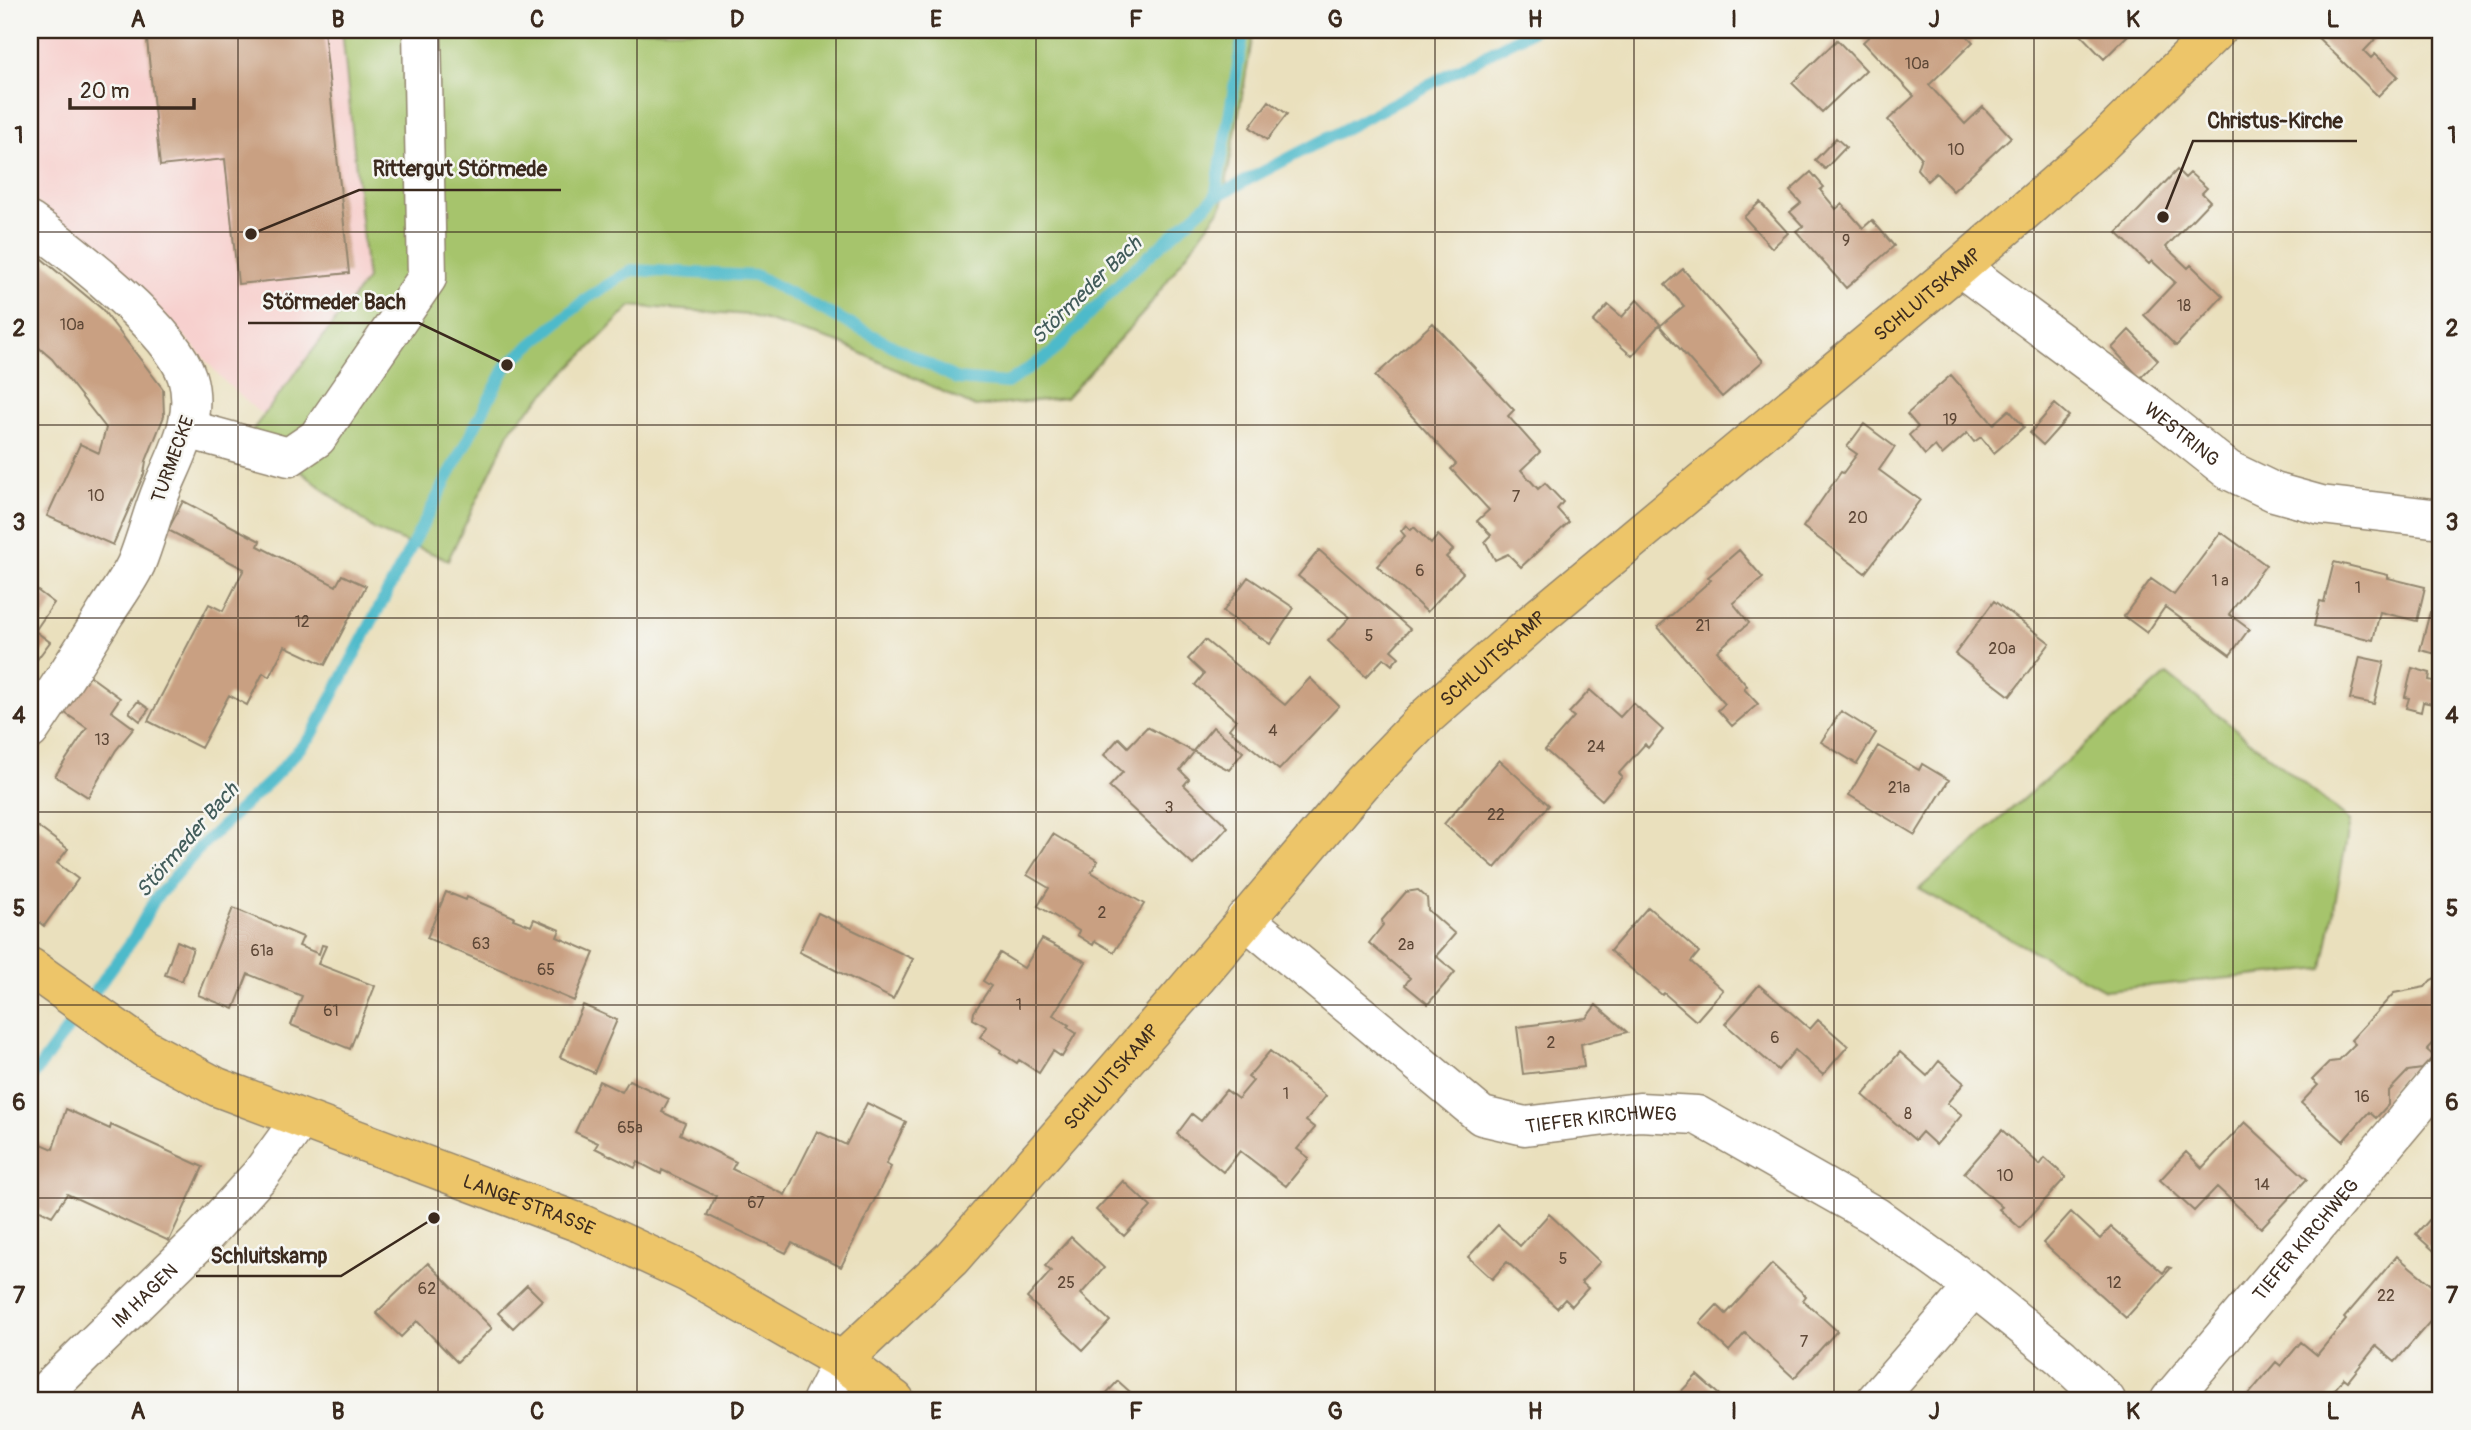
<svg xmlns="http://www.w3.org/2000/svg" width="2471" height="1430" viewBox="0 0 2471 1430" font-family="Pangolin,sans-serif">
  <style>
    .built { fill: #f7d0ce }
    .green { fill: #a6c46c; stroke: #707745; stroke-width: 2 }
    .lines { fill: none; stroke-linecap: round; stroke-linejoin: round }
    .stream { stroke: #4ebaca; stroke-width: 12 }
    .building { fill: #c9a082 }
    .minor-casing { stroke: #92856e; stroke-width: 41 }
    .major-casing { stroke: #92856e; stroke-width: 41 }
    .minor { stroke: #fff; stroke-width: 38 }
    .major { stroke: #edc569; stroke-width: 38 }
    .grid { fill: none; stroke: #3b2a1e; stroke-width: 2; stroke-opacity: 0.55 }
    .labels { text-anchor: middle; stroke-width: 5; stroke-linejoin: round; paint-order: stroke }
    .number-label { font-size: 16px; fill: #5e4837 }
    .street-label { font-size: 19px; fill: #3b2a1e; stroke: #f6f6f2 }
    .water-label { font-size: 21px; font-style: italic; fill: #425c5a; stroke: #f6f6f2 }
    .leader { fill: none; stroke: #3b2a1e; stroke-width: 2.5 }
    .callout-dot { fill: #3b2a1e; stroke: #f6f6f2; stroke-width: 2.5 }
    .callout-label { font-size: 21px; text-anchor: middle; font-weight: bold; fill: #3b2a1e; stroke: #f6f6f2; stroke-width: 5; stroke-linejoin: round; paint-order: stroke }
    .neatline { fill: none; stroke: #3b2a1e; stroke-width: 2.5 }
    .grid-label { font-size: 23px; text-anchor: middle; font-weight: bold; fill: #3b2a1e }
  </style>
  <rect width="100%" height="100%" fill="#f6f6f2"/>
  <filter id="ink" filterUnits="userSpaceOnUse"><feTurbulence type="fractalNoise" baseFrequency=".0143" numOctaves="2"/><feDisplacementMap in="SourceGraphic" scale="14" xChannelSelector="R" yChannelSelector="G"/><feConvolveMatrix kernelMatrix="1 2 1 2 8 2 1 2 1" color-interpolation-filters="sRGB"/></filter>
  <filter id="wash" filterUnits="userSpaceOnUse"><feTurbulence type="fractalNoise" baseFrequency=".00686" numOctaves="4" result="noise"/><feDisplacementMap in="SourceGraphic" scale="28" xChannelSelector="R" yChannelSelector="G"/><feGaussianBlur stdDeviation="1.57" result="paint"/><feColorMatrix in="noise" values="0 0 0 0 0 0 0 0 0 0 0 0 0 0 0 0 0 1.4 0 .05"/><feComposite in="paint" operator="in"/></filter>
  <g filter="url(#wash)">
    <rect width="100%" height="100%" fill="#eae0bd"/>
    <path class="built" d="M30,30h364l-39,436 -99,-56 -32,-29 -46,-52 -59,-56 -89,-77z"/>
    <path class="green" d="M342,30h912l-32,176 -77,105 -79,87 -91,9 -135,-64 -91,-28 -118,-9 -119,121 -64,133 -73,-30 -124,-98 116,-153z
      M2167,674l183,147 -27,148 -218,21 -186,-101z"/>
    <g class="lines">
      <path class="stream" d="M1215,197l318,-167
        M30,1080l103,-141 22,-40 48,-55 68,-64 41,-45 195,-370 80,-67 45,-28 125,6 200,103 50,4 45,-30 74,-77 89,-79 29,-167"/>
    </g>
    <g id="blocks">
      <path class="building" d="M146,30h178l25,243 -111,11 -13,-125 -65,7z
        M1876,30h86l11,12 -44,43 36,39 18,-17 28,30 -58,54 -17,-18 -9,8 -10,-12 4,-12 -33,-37 26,-24 -51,-54z
        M2076,30h57l-29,29z
        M2310,30h74l-20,21 7,7 4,-4 23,22 -20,20z
        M1837,40l29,30 -44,42 -30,-29z
        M1269,101l18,13 -20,26 -17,-13z
        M1836,138l10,9 -21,22 -10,-9z
        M2177,170l8,8 5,-5 17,15 -5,5 8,8 -44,46 22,21 3,-3 32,31 -47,50 -32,-31 31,-33 -23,-21 -3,3 -32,-31z
        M1811,172l13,15 -4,3 16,19 6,-5 21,24 9,-8 22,26 -48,42 -50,-57 7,-5 -13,-14 11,-9 -11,-12z
        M1760,202l28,31 -16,15 -28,-31z
        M30,249l72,60 61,80 1,27 -18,45 -2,13 -31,71 -66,-29 33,-72 19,9 7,-25 -54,-69 -22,-19z
        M1683,269l80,92 -41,36 -62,-71 24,-20 -19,-21z
        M1637,300l23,24 -28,32 -39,-34 15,-17 14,12z
        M1433,323l81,87 -6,6 32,36 -19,18 17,19 7,-6 18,19 -6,7 12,13 -48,45 -13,-13 -13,6 -10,-19 6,-6 -14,-14 12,-11 -38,-41 5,-5 -81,-88z
        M2129,330l29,30 -18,18 -28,-30z
        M1951,375l42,49 16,-14 15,17 -30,26 -13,-16 -7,5 -7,-9 -25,22 -7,-9 -10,9 -16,-20 9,-8 -11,-13z
        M2055,404l14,12 -26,29 -13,-12z
        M1864,424l31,23 -16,23 41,30 -55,73 -62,-46 38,-55 2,1 14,-19 -10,-7z
        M183,501l77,40 -2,5 78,40 6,-11 24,11 -41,79 -40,-19 -16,31 -6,-4 -16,32 -18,-10 -28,53 -53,-27 61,-117 14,7 21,-42 -76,-39z
        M1406,525l5,5 3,-3 17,17 7,-9 15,15 -7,7 17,16 -36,39 -50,-46 28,-30 -4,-5z
        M2221,532l45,33 -37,49 20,15 -19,26 -65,-48 -18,26 -23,-17 27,-37 23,16z
        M1319,550l91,79 -19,21 8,7 -7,8 -8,-7 -18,19 -38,-36 22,-24 -52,-41z
        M1739,550l24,28 -30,25 16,20 -32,28 30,35 -3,3 14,15 -26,22 -14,-16 7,-6 -67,-77 53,-47 -3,-3z
        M2334,562l54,13v3l37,9 -8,34 -37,-9 -7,28 -59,-14 6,-25 4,1z
        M1248,577l46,31 -24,36 -47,-32z
        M30,585l24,18 -19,28 15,11 -20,27z
        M1994,601l56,42 -40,53 -55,-42z
        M2430,612l11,2v41l-21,-5z
        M1205,640l80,65 25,-27 29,28 -60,64 -50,-41 7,-9 -41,-35 9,-11 -16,-15z
        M2360,657l24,5 -10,42 -24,-5z
        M2412,668l18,5 -1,7 12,3 -3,22 -15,-3 -2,10 -15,-4 3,-10 -4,-1z
        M87,674l33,24 -9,13 23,17 -18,22 -28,47 -33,-21 32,-48 -25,-17z
        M1590,690l30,27 13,-14 30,27 -15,18 -3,-4 -26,29 3,4 -20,23 -57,-50 29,-33 -5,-4z
        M138,701l11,8 -9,12 -11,-9z
        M1841,711l35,22 -19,31 -36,-22z
        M1147,727l47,25 -14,18 9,9 -5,6 44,42 -35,38 -84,-78 14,-15 -19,-17 15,-17 9,9z
        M1213,727l30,25 -14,18 -36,-19z
        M1878,746l41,24 3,-6 27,16 -34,55 -66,-40z
        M1499,760l50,45 -54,63 -51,-44z
        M30,821l38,28 -11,14 21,16 -34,47 -14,-11z
        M1053,834l45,27 -7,11 53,32 -30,48 -19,-11 -2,4 -16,-10 2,-4 -41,-25 11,-18 -22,-13z
        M1418,890l9,8 1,12 27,24 -19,22 19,16 -27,32 -23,-19 5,-7 -41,-35 14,-18 -1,-5 24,-28z
        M446,892l20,8 1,-3 47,20 -1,2 18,7 3,-7 26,11 -3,7 37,16 -20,48 -147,-63z
        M1648,907l51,45 -8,10 32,28 -27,31 -32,-28 -2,2 -52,-44z
        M233,908l70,29 -4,9 20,8 3,-9 4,1 -8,18 57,22 -25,63 -59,-24 11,-29 -54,-22 -14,35 -36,-14z
        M818,913l95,46 -20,40 -94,-47z
        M1042,939l44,23 -33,53 16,10 -2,2 9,6 -14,24 -9,-6 -14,22 -20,-13 -2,3 -17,-11 1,-2 -21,-13 7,-10 -14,-8 1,-7 17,-26 -8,-5 17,-28 24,15z
        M177,941l16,7 -11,33 -17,-6z
        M2441,975v60l-14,15 7,6 -12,13 -14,2 -20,21v13l-12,13 -7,-6 -26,29 -42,-38 17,-18 -6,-5 18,-18 8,-1 17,-17 -4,-4 43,-47 31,-6 6,-7z
        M1759,985l51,44 8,-9 30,26 -25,29 -28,-25 -17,20 -53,-46z
        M583,1005l34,15 -23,53 -34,-16z
        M1596,1005l31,27 -46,12 3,23 -61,7 -6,-47 69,-9z
        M1270,1051l56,45 -20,25 9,7 -18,21 12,9 -23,28 -46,-35 -17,21 -46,-38 15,-20 9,7 25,-31 12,9 15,-18 -5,-4z
        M1900,1052l27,24 12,-15 25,22 -17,20 15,12 -26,30 -14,-13 -7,8 -52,-45z
        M629,1080l40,19 -7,13 23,11 -5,11 56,28 -4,7 53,26 32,-64 29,14 21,-42 39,19 -20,42 5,3 -50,100 -49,-24 -6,10 -79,-38 9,-19 -54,-26 -1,4 -23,-12 -3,6 -40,-20 3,-5 -23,-11 24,-51 23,11z
        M66,1109l44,20 1,-4 92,42 -34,74 -102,-47 -15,22 -22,-11v-66l23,10z
        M2245,1122l62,57 -46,49 -44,-41 -23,24 -34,-31 26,-28 16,16z
        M2002,1130l38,35 5,-7 21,19 -46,51 -21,-19 3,-2 -38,-34z
        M1123,1181l28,26 -27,29 -28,-26z
        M2071,1212l29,27 11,-12 52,46 5,-6 3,1 -45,50 -83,-75z
        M1549,1214l51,48 -19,20 7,6 -16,18 -7,-7 -8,9 -50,-46 -15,17 -24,-22 30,-32 22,21z
        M2431,1218l10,8v31l-25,-22z
        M1071,1237l33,31 -23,26 29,27 -27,29 -56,-52 24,-27 -6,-5z
        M2397,1256l44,37v16l-46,53 -19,-16 -28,35 -4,-3 -18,22h-82l32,-38 5,4 20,-24 16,13 29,-35 -2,-2z
        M428,1263l64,65 -35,34 -40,-41 -16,16 -25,-24z
        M1772,1264l34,32 -3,4 34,31 -43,47 -49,-45 -16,18 -29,-28 17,-18 9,9z
        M527,1285l15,15 -29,28 -15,-15z
        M1697,1375l28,25h-52z
        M1118,1381l21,19h-39z"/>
    </g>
  </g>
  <g filter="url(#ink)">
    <use href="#blocks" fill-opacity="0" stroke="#92856e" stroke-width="2"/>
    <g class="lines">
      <defs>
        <g id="minor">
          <path d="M30,222c41,29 143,108 157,155 12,40 -10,76 -25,112 -10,24 -16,51 -26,75 -8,17 -21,34 -31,50 -24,39 -49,78 -75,116"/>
          <path id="s1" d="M1960,267l195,145 73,58 46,22 47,13 120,14"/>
          <path d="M187,429l102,28 28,-19 110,-160 -5,-248"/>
          <path id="s2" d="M1245,919l237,197 43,10 114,-14 58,3 178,101 99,71 87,70 45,43"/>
          <path id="s3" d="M37,1400l163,-159 60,-66 40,-55"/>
          <path d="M822,1400l20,-39"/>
          <path d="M1876,1400l98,-113"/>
          <path id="s4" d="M2170,1400l270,-321"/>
        </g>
        <g id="major">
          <path id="s5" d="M30,967l114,81 73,39 363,136 108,50 154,88 53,39"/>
          <path id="s6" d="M842,1361l109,-102 231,-264 180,-212 65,-67 105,-93 428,-356 139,-121 118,-116"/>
        </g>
      </defs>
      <use href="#minor" class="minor-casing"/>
      <use href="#major" class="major-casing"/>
      <use href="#minor" class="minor"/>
      <use href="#major" class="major"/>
    </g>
  </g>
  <path class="grid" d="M238,30v1370M438,30v1370M637,30v1370M836,30v1370M1036,30v1370M1236,30v1370M1435,30v1370M1634,30v1370M1834,30v1370M2034,30v1370M2233,30v1370M30,232h2411M30,425h2411M30,618h2411M30,812h2411M30,1005h2411M30,1198h2411"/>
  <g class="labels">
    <g class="number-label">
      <text x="1917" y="69">10a</text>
      <text x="1956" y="155">10</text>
      <text x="1846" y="246">9</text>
      <text x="2184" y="311">18</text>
      <text x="72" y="330">10a</text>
      <text x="1950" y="425">19</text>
      <text x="96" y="501">10</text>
      <text x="1516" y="502">7</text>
      <text x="1858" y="523">20</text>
      <text x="1420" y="576">6</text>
      <text x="2220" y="586">1 a</text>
      <text x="2358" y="593">1</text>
      <text x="302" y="627">12</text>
      <text x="1703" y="631">21</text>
      <text x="1369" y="641">5</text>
      <text x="2002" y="654">20a</text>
      <text x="1273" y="736">4</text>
      <text x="102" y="745">13</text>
      <text x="1596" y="752">24</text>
      <text x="1899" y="793">21a</text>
      <text x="1169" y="813">3</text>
      <text x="1496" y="820">22</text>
      <text x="1102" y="918">2</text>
      <text x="481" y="949">63</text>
      <text x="1406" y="950">2a</text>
      <text x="262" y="956">61a</text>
      <text x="546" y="975">65</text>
      <text x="1019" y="1010">1</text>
      <text x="331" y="1016">61</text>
      <text x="1775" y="1043">6</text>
      <text x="1551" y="1048">2</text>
      <text x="1286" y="1099">1</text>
      <text x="2362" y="1102">16</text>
      <text x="1908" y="1119">8</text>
      <text x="630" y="1133">65a</text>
      <text x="2005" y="1181">10</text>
      <text x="2262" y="1190">14</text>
      <text x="756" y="1208">67</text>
      <text x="1563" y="1264">5</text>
      <text x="1066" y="1288">25</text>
      <text x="2114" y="1288">12</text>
      <text x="427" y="1294">62</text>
      <text x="2386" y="1301">22</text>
      <text x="1804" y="1347">7</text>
    </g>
    <g class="street-label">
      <text dy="7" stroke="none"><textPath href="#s6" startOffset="1526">SCHLUITSKAMP</textPath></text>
      <text dy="7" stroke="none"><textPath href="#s1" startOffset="278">WESTRING</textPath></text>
      <text transform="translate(172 459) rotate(-70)" y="7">TURMECKE</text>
      <text dy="7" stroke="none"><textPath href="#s6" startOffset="959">SCHLUITSKAMP</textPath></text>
      <text dy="7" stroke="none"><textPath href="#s6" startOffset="392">SCHLUITSKAMP</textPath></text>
      <text dy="7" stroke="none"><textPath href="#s2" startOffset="429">TIEFER KIRCHWEG</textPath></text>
      <text dy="7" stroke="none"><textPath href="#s5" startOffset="556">LANGE STRASSE</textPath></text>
      <text dy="7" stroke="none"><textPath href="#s4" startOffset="210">TIEFER KIRCHWEG</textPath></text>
      <text dy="7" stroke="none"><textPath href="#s3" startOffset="150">IM HAGEN</textPath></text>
    </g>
    <g class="water-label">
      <text transform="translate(1086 290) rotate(-44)" y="7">Störmeder Bach</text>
      <text transform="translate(187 840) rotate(-49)" y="7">Störmeder Bach</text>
    </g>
  </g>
  <path class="leader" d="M2163 217L2193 141H2357M251 234L359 190H561M507 365L419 323H248M434 1218L341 1276H196"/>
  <g class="callout-dot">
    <circle cx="2163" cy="217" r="7"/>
    <circle cx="251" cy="234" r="7"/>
    <circle cx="507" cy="365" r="7"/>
    <circle cx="434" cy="1218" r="7"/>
  </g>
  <g class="callout-label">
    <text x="2275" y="128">Christus-Kirche</text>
    <text x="460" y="176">Rittergut Störmede</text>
    <text x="334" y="309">Störmeder Bach</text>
    <text x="269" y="1263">Schluitskamp</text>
  </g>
  <rect width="2471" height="1430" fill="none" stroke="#f6f6f2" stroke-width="77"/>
  <path d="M70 98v10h124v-10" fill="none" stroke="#3b2a1e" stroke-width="3.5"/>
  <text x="80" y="98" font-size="21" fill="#3b2a1e" stroke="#f6f6f2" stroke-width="5" paint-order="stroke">20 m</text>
  <rect x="38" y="38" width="2394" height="1354" class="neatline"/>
  <g class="grid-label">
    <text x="138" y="27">A</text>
    <text x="338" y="27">B</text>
    <text x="537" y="27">C</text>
    <text x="737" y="27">D</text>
    <text x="936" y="27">E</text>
    <text x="1136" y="27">F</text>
    <text x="1335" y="27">G</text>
    <text x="1535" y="27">H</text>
    <text x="1734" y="27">I</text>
    <text x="1934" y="27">J</text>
    <text x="2133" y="27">K</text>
    <text x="2333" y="27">L</text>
    <text x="19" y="143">1</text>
    <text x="2452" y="143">1</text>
    <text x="19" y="336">2</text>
    <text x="2452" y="336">2</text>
    <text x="19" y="530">3</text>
    <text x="2452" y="530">3</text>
    <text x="19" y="723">4</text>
    <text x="2452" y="723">4</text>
    <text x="19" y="916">5</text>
    <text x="2452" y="916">5</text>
    <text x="19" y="1110">6</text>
    <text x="2452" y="1110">6</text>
    <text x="19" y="1303">7</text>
    <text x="2452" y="1303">7</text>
    <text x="138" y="1419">A</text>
    <text x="338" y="1419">B</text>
    <text x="537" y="1419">C</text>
    <text x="737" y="1419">D</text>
    <text x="936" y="1419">E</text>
    <text x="1136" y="1419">F</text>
    <text x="1335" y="1419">G</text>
    <text x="1535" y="1419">H</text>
    <text x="1734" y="1419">I</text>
    <text x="1934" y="1419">J</text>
    <text x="2133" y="1419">K</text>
    <text x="2333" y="1419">L</text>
  </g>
</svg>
